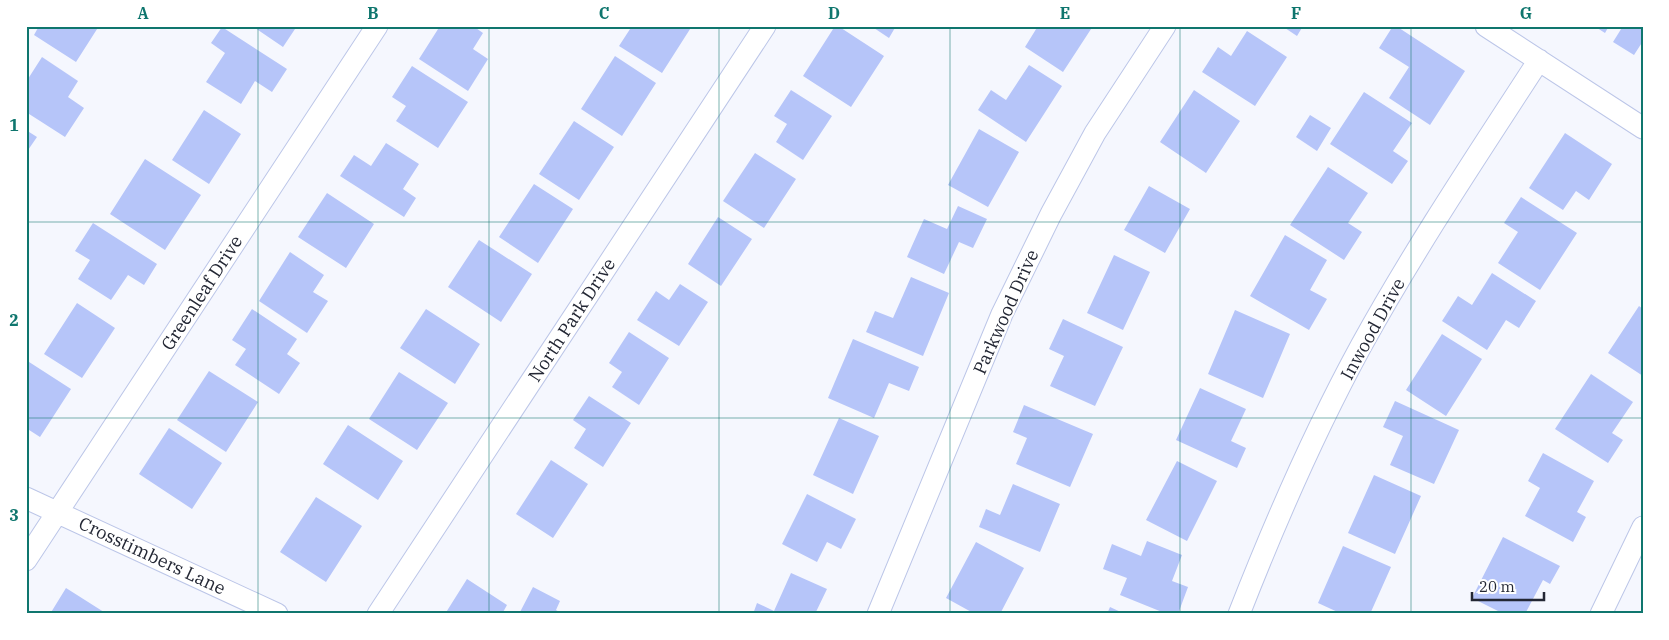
<svg xmlns="http://www.w3.org/2000/svg" width="1669" height="640" viewBox="0 0 1669 640" font-family="'IBM Plex Serif',serif">
  <style>
    .building { fill: #b6c5f9 }
    .lines { fill: none; stroke-linecap: round; stroke-linejoin: round }
    .street-casing { stroke: #bcc6e8; stroke-width: 23 }
    .street { stroke: #fff; stroke-width: 21 }
    .grid { fill: none; stroke: #0f766e; stroke-width: 1; stroke-opacity: 0.55 }
    .labels { text-anchor: middle; stroke-width: 4; stroke-linejoin: round; paint-order: stroke }
    .street-label { font-size: 18px; fill: #232734; stroke: #fff }
    .neatline { fill: none; stroke: #0f766e; stroke-width: 2 }
    .grid-label { font-size: 16px; text-anchor: middle; font-weight: bold; fill: #0f766e }
  </style>
  <rect width="100%" height="100%" fill="#f5f7fe"/>
  <path class="building" d="M39,26h60l-23,36 -42,-27z
    M252,26h45l-14,21z
    M440,26h33l10,7 -10,16 15,10 -20,32 -49,-32z
    M632,26h60l-30,47 -43,-27z
    M835,26h3l46,30 -33,51 -48,-31z
    M871,26h25l-7,12z
    M1038,26h55l-30,46 -38,-25z
    M1282,26h21l-6,10z
    M1393,26h3l69,45 -35,54 -41,-27 20,-31 -30,-19z
    M1594,26h15l-4,7z
    M1623,26h20v15l-9,14 -21,-13z
    M222,27l65,42 -15,23 -17,-11 -14,23 -35,-22 19,-29 -14,-10z
    M1247,31l40,26 -32,49 -53,-34 16,-25 13,9z
    M615,56l41,27 -34,53 -41,-27z
    M42,57l36,24 -10,16 16,11 -19,29 -39,-25v-30z
    M1029,65l33,21 -36,56 -48,-32 13,-20 15,10z
    M412,66l56,36 -30,46 -42,-27 10,-15 -14,-9z
    M791,90l41,26 -29,44 -27,-18 11,-18 -13,-8z
    M1194,90l46,31 -34,52 -46,-31z
    M1364,92l48,31 -19,28 15,10 -16,23 -62,-40z
    M204,110l37,24 -32,50 -37,-24z
    M1310,115l21,13 -14,23 -21,-14z
    M574,121l40,26 -35,53 -40,-26z
    M979,129l40,23 -31,55 -40,-22z
    M26,130l11,7 -11,16z
    M1565,133l47,31 -23,36 -13,-9 -13,19 -34,-22z
    M386,143l33,21 -16,25 13,9 -12,19 -64,-41 14,-21 17,11z
    M755,153l41,26 -32,49 -41,-27z
    M145,159l56,36 -36,55 -55,-36z
    M1328,167l40,26 -20,30 14,9 -18,28 -54,-35z
    M534,184l39,25 -35,54 -39,-26z
    M1149,186l41,23 -25,44 -41,-23z
    M327,193l47,31 -28,44 -48,-31z
    M1521,197l56,36 -37,57 -42,-27 20,-31 -14,-9z
    M958,206l29,13 -14,29 -14,-6 -15,32 -37,-17 17,-38 23,10z
    M718,217l34,22 -31,47 -33,-22z
    M93,223l64,41 -13,21 -16,-10 -17,25 -33,-21 12,-19 -15,-9z
    M1285,235l42,25 -17,30 17,9 -18,31 -59,-34z
    M479,240l53,34 -31,48 -53,-35z
    M290,252l34,23 -11,17 15,9 -21,32 -48,-32z
    M1114,255l36,17 -27,58 -36,-17z
    M1492,273l44,28 -17,27 -13,-8 -19,30 -45,-29 16,-25 14,9z
    M911,277l38,16 -26,63 -57,-24 9,-21 18,7z
    M680,284l28,18 -29,44 -42,-26 19,-29 13,9z
    M77,303l38,25 -33,50 -38,-24z
    M1639,306l4,3v67l-35,-23z
    M252,309l45,30 -10,15 13,9 -21,31 -44,-29 11,-16 -14,-9z
    M426,309l54,35 -25,40 -55,-36z
    M1235,310l55,24 -27,64 -55,-24z
    M1063,319l60,28 -28,59 -45,-20 14,-30 -15,-7z
    M629,332l40,26 -30,47 -27,-18 10,-15 -13,-9z
    M1442,334l40,25 -36,57 -40,-26z
    M853,339l66,28 -10,24 -20,-8 -15,35 -46,-20z
    M26,360l45,29 -31,48 -14,-9z
    M209,371l49,31 -32,50 -49,-32z
    M399,372l49,31 -31,47 -48,-31z
    M1591,374l42,28 -21,31 11,7 -15,23 -53,-34z
    M1200,388l46,21 -15,32 15,7 -9,20 -61,-28z
    M589,396l42,27 -28,44 -29,-19 12,-19 -13,-9z
    M1395,401l64,29 -25,54 -44,-19 13,-29 -20,-9z
    M1024,405l69,29 -23,53 -54,-23 11,-26 -14,-6z
    M839,418l40,18 -26,58 -40,-19z
    M348,425l55,36 -25,39 -55,-36z
    M169,428l53,35 -30,46 -53,-35z
    M1543,453l51,28 -17,31 9,5 -13,25 -48,-26 15,-28 -12,-7z
    M551,460l37,24 -35,54 -37,-24z
    M1177,461l40,20 -30,60 -41,-21z
    M1374,475l47,21 -26,58 -47,-21z
    M1013,484l47,20 -20,48 -61,-25 7,-18 14,6z
    M807,494l49,25 -15,30 -14,-7 -10,20 -35,-18z
    M316,497l46,29 -36,56 -46,-30z
    M1503,537l57,29 -10,18 -7,-4 -18,34h-21l-32,-16z
    M1147,541l35,14 -10,26 16,6 -10,27h-11l-47,-19 7,-17 -24,-9 9,-25 29,12z
    M976,542l48,26 -24,46h-25l-29,-16z
    M1343,546l48,21 -21,47h-28l-24,-11z
    M791,573l36,16 -12,25h-62l4,-11 17,8z
    M467,579l40,26 -5,9h-57z
    M533,587l27,14 -4,9 6,4h-43z
    M66,588l41,26h-57z
    M1110,607l15,7h-18z"/>
  <g class="lines">
    <defs>
      <path id="street" d="M1486,26l157,102
        M26,498l251,116
        M26,560l351,-534
        M378,614l387,-588
        M878,614l124,-300 49,-100 44,-81 70,-107
        M1239,614c36,-92 75,-182 122,-268 54,-98 117,-192 178,-286
        M1601,614l42,-87"/>
    </defs>
    <use href="#street" class="street-casing"/>
    <use href="#street" class="street"/>
  </g>
  <path class="grid" d="M258,26v588M489,26v588M719,26v588M950,26v588M1180,26v588M1411,26v588M26,222h1617M26,418h1617"/>
  <g class="labels">
    <g class="street-label">
      <text transform="translate(202 293) rotate(-57)" y="6">Greenleaf Drive</text>
      <text transform="translate(1006 312) rotate(-66)" y="6">Parkwood Drive</text>
      <text transform="translate(572 320) rotate(-57)" y="6">North Park Drive</text>
      <text transform="translate(1373 329) rotate(-61)" y="6">Inwood Drive</text>
      <text transform="translate(152 556) rotate(25)" y="6">Crosstimbers Lane</text>
    </g>
  </g>
  <rect width="1669" height="640" fill="none" stroke="#ffffff" stroke-width="55"/>
  <path d="M1472 592v8h72v-8" fill="none" stroke="#232734" stroke-width="2.5"/>
  <text x="1479" y="592" font-size="15" fill="#232734" stroke="#ffffff" stroke-width="4" paint-order="stroke">20 m</text>
  <rect x="28" y="28" width="1614" height="584" class="neatline"/>
  <g class="grid-label">
    <text x="143" y="19">A</text>
    <text x="373" y="19">B</text>
    <text x="604" y="19">C</text>
    <text x="834" y="19">D</text>
    <text x="1065" y="19">E</text>
    <text x="1296" y="19">F</text>
    <text x="1526" y="19">G</text>
    <text x="14" y="131">1</text>
    <text x="14" y="326">2</text>
    <text x="14" y="521">3</text>
  </g>
</svg>
